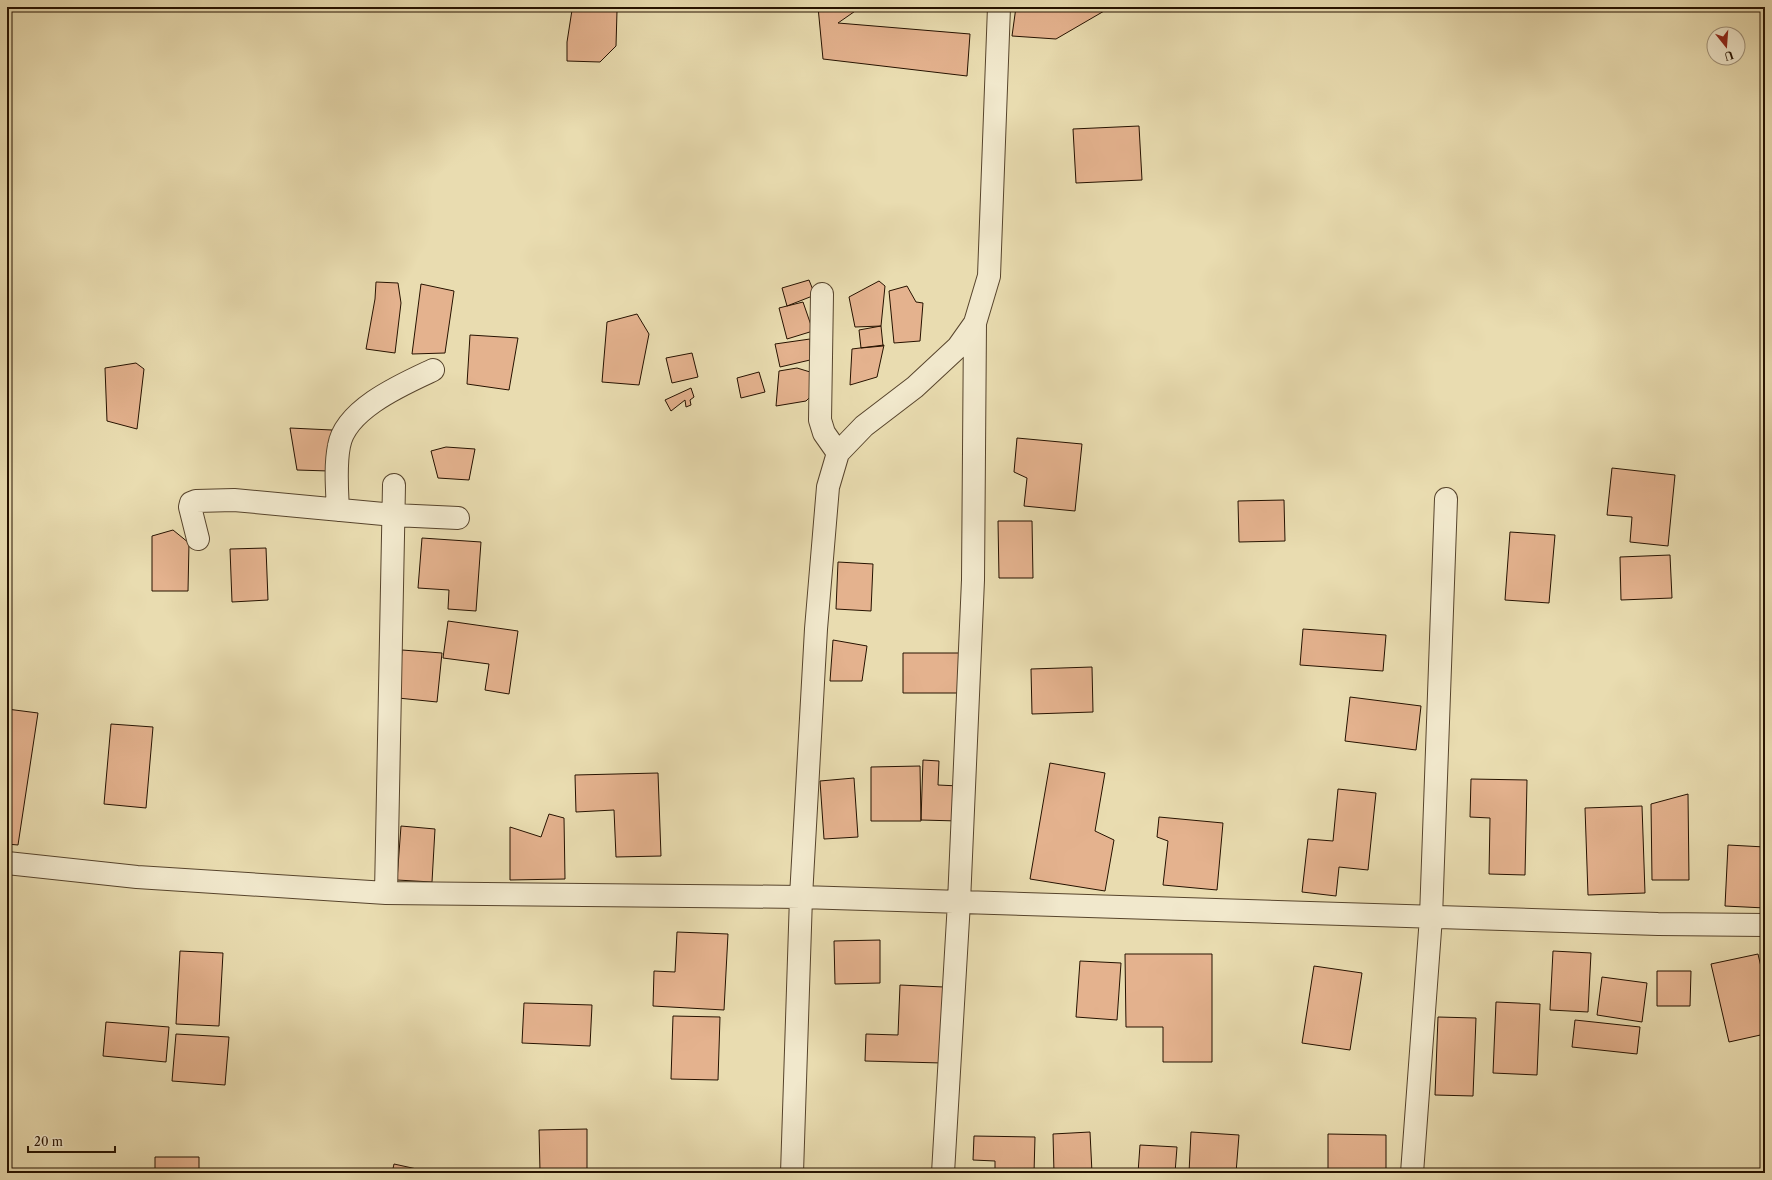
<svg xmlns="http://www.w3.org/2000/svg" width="1772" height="1180" viewBox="0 0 1772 1180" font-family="'Libre Caslon Text',serif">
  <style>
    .building { fill: #e4b28e; stroke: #261200 }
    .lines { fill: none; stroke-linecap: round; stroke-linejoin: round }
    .street-casing { stroke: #57442c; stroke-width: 24 }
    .street { stroke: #f1e8cc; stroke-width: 22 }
  </style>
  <rect width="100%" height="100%" fill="#e9dcb0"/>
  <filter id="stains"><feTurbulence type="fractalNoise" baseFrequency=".005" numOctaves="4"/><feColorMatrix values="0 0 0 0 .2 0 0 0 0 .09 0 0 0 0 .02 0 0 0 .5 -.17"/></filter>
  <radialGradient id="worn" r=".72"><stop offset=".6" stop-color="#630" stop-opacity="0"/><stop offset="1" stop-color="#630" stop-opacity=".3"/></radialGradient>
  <path class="building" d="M818,7h43l-23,16 132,11 -3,42 -144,-17z
    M1016,7h95l-55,32 -44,-3z
    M572,10l45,1 -1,35 -16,16 -33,-1v-19z
    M1139,126l3,54 -66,3 -3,-54z
    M809,280l6,15 -28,11 -5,-18z
    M879,281l6,5 -4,40 -26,1 -6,-30z
    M376,282l22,1 3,20 -6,50 -29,-4 9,-50z
    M421,284l33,7 -9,62 -33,1z
    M907,286l9,16 7,1 -3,38 -26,2 -5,-52z
    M803,302l10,29 -26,8 -8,-31z
    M637,314l12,20 -10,51 -37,-3 5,-60z
    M881,326l2,20 -22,2 -2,-18z
    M470,335l48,3 -9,52 -42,-6z
    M810,339v21l-30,7 -5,-23z
    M884,345l-7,32 -27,8 2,-36z
    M692,353l6,24 -26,6 -6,-25z
    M136,363l8,6 -7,60 -30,-8 -2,-53z
    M797,368l23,7 -2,14 -12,12 -30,5 3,-35z
    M759,372l6,20 -24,6 -4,-20z
    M691,388l3,9 -4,3 1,5 -5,2 -1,-7 -14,11 -6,-11z
    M290,428l42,2 -3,41 -32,-1z
    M1017,438l65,6 -7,67 -51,-5 3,-28 -13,-6z
    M446,447l29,2 -6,31 -31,-2 -7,-27z
    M1612,468l63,7 -7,71 -38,-4 2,-25 -25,-2z
    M1284,500l1,41 -46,1 -1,-41z
    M998,521h34l1,57h-34z
    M173,530l16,13 -1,48h-36v-55z
    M1510,532l45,3 -6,68 -44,-3z
    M422,538l59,4 -5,69 -28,-2 1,-19 -31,-2z
    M266,548l2,52 -36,2 -2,-53z
    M1670,555l2,43 -51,2 -1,-43z
    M838,562l35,2 -2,47 -35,-2z
    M448,621l70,10 -9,63 -24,-4 4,-26 -46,-6z
    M1303,629l83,6 -3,36 -83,-6z
    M833,640l34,6 -5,35h-32z
    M402,650l40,3 -5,49 -39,-4z
    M903,653h57l-1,40h-56z
    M1092,667l1,45 -61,2 -1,-45z
    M1350,697l71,9 -5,44 -71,-9z
    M7,709l31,4 -20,132 -11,-1z
    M111,724l42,3 -7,81 -42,-4z
    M923,760l16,1 -1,24 21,1 -1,35 -37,-1z
    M1050,763l55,10 -10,58 19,9 -9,51 -75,-12z
    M920,766l1,55h-50v-54z
    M658,773l3,83 -45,1 -2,-47 -38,2 -1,-37z
    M854,778l4,59 -34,2 -4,-58z
    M1471,779l56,1 -2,95 -36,-1 1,-56 -20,-1z
    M1338,789l38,4 -8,77 -29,-3 -3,29 -34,-4 6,-53 25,2z
    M1688,794l1,86h-37l-1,-76z
    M1642,806l3,87 -57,2 -3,-87z
    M549,814l15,4 1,61 -55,1v-53l31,10z
    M1159,817l64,6 -6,67 -54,-5 5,-44 -11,-4z
    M401,826l34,3 -3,53 -35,-2z
    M1728,845l37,2v61l-40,-2z
    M677,932l51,2 -4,76 -71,-4 1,-35 21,1z
    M880,940v43l-45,1 -1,-43z
    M180,951l43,2 -4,73 -43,-2z
    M1553,951l38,2 -3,59 -38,-2z
    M1125,954h87v108h-49v-35h-37z
    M1758,954l7,30v50l-36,8 -18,-78z
    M1080,961l41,2 -4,57 -41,-3z
    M1314,966l48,7 -12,77 -48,-7z
    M1657,971h34l-1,35h-33z
    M1602,977l45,6 -5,39 -45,-7z
    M900,985l44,2 -2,76 -77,-2 1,-27 32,1z
    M1496,1002l44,2 -3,71 -44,-2z
    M524,1003l68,2 -2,41 -68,-3z
    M673,1016l47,1 -2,63 -47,-1z
    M1438,1017l38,1 -3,78 -38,-1z
    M1575,1020l65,7 -3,27 -65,-7z
    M106,1022l63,5 -3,35 -63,-6z
    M176,1034l53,3 -4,48 -53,-4z
    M587,1129v41l-47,1 -1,-41z
    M1090,1132l2,41h-38l-1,-39z
    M1191,1132l48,3 -3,38h-47z
    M1328,1134l58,1v38h-58z
    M974,1136l61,1 -1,36h-39v-12l-22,-1z
    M1140,1145l37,2 -2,26h-37z
    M155,1157h44v16h-44z
    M394,1164l41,9h-43z"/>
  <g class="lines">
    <defs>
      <path id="street" d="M822,294l-2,126 4,13 14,20
        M338,510c-1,-21 -3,-44 1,-64 6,-37 64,-62 94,-76
        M198,539l-8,-32 1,-4 5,-2 38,-1 160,15 64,3
        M7,863l130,14 249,16 415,4 15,-268 12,-142 10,-34 26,-27 51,-39 43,-40 17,-24 14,-47 10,-269
        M386,893l8,-408
        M792,1173l9,-276 857,27 107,1
        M943,1173l16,-271 14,-322 2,-257
        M1412,1173l19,-256 15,-418"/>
    </defs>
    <use href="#street" class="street-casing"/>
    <use href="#street" class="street"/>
  </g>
  <rect width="1772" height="1180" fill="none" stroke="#e9dcb0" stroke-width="24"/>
  <rect x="8" y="8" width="1756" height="1164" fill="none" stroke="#261200" stroke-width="2"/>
  <rect x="12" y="12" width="1748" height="1156" fill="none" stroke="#261200"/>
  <g transform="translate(1726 46) rotate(163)"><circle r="19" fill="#f1e8cc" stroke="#a0927a"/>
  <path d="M0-3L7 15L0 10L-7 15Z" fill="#8f2418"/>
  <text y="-6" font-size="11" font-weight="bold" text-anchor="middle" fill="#261200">U</text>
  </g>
  <path d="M28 1146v6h87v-6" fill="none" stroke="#261200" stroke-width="2"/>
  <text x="34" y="1146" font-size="12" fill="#261200" stroke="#f1e8cc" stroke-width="3" paint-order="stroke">20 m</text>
  <rect width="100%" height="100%" filter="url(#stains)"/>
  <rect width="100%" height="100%" fill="url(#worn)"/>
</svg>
